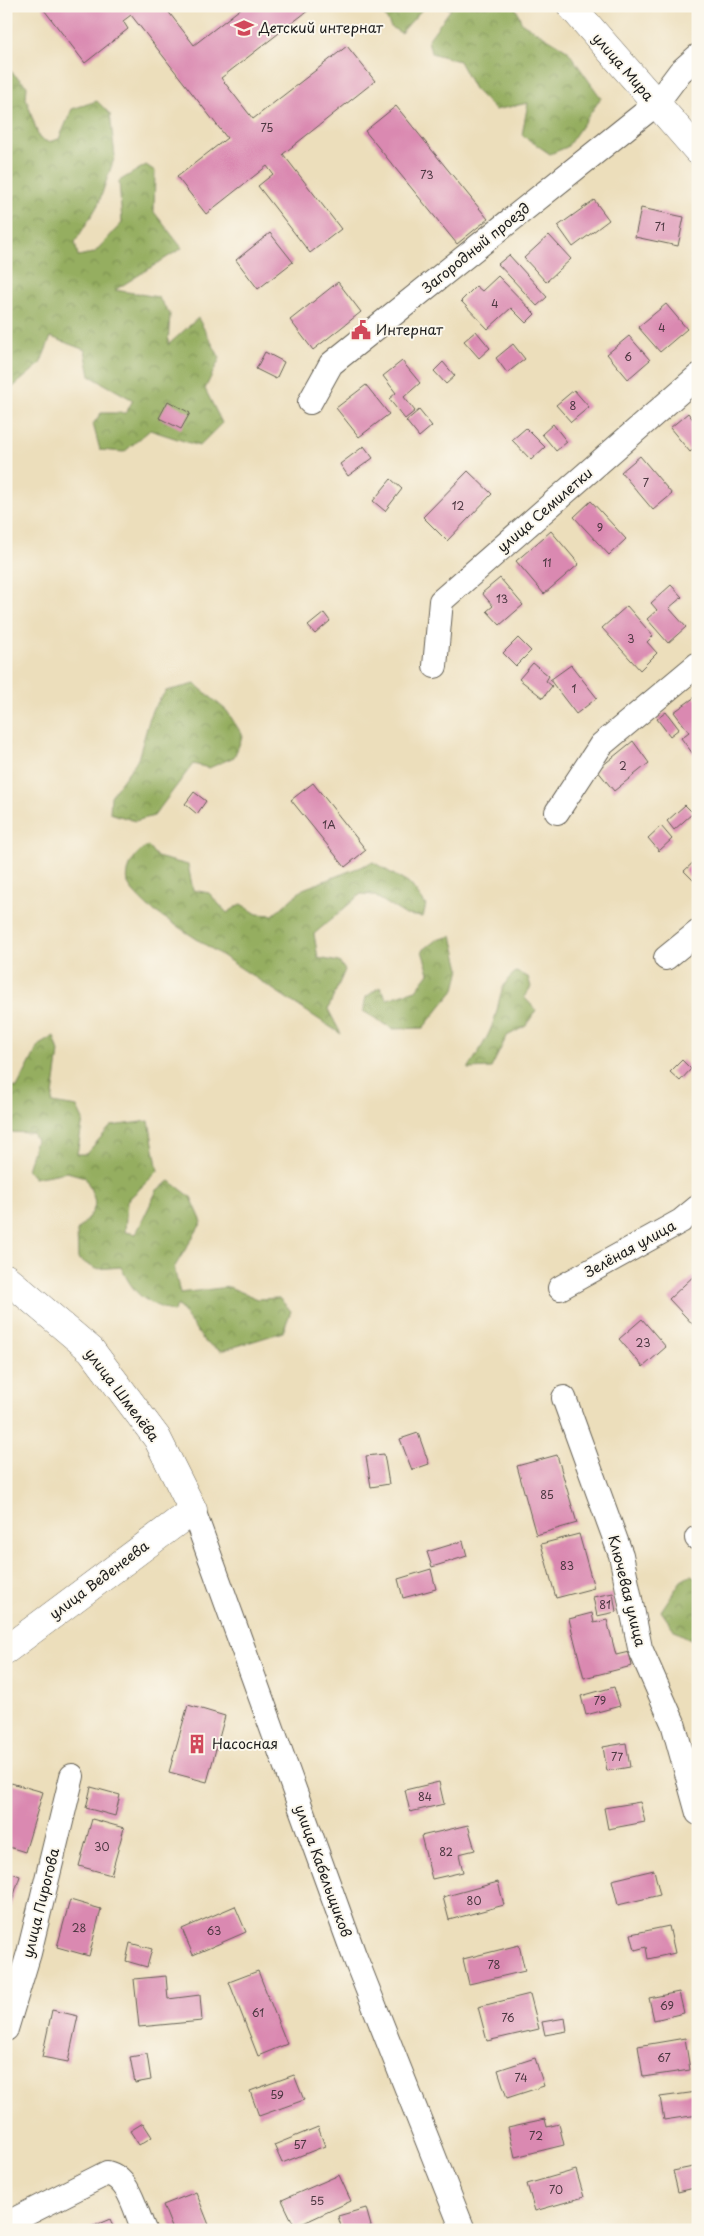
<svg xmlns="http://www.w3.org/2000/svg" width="704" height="2236" viewBox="0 0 704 2236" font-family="'Playpen Sans',sans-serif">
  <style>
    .forest { fill: url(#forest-crowns); stroke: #58653e }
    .building { fill: #da89b1 }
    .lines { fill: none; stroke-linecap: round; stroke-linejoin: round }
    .minor-casing { stroke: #656054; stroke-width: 26 }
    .major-casing { stroke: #656054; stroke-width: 29 }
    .minor { stroke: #fff; stroke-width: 24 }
    .major { stroke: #fff; stroke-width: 28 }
    .labels { text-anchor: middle; stroke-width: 4; stroke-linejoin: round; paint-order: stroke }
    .number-label { font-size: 11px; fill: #4c3741 }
    .poi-label { font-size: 14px; fill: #1c1c1c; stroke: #fbf7ec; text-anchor: start }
    .street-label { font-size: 14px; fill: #1c1c1c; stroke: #fbf7ec }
  </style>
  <defs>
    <pattern id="forest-crowns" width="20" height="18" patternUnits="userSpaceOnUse" patternTransform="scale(1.25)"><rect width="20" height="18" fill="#95ae60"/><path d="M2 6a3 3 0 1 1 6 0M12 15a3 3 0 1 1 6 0" fill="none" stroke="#798d4e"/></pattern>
  </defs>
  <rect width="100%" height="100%" fill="#fbf7ec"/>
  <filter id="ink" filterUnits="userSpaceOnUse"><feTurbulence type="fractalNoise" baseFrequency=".02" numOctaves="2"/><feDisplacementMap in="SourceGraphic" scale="10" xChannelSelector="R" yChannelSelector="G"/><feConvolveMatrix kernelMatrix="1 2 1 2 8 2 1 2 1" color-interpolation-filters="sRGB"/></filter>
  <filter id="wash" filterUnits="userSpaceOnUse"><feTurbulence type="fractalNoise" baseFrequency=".0096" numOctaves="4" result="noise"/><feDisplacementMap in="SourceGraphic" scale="20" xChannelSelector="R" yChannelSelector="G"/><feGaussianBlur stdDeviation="1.12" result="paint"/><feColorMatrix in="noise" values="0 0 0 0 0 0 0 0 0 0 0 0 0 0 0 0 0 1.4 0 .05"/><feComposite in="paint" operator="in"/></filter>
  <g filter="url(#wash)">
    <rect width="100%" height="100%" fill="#ecdebb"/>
    <path class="forest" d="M390,6h35l-24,27 -10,-6 -8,-15z
      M443,6h72l7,17 45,27 34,48 -34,49 -17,7 -28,-19 6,-32 -33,7 -21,-21 -15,-28 -28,-8 -3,-13 23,-31z
      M6,67l21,19 -1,12 13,40 9,4 11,-3 13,-30 25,-8 13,13 5,42 -17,49 -23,37 3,14 16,-3 28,-30 -3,-42 27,-16 9,6 -1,41 28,36 -67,42 43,7 12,17 -2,31 30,-27 22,40 -15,31 17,34 -23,23 -49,-16 -26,22 -24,-2 -7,-26 8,-11h25l7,-13 -43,-24 -5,-26 -34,-13 -11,27 -34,29z
      M195,684l32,27 16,25 -9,21 -25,11 -16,-4 -39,52 -19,5 -25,-8 1,-17 27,-37 14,-49 14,-19z
      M148,846l9,11 31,8 5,25 16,3 18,20 14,-9 16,10 16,1 30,-26 70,-27 38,23 15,20 -3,12 -17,-2 -33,-20 -12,-1 -47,40 4,24 21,4 6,8 -17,39 13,25 -193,-127c-6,-6 -15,-14 -19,-21 -6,-14 6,-35 19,-40z
      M452,936l8,33 -5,20 -32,39 -30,1 -30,-18 3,-14 14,-10 7,12 29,-9 13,-17 -7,-22 14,-11z
      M516,972l12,5 3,10 -7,10 12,13 -10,16 -19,10 -16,32 -23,1c9,-15 21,-32 26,-49 7,-19 4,-35 22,-48z
      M54,1036l5,16 -7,51 25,4 6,13 -6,34h9l25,-28 38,-5 9,50 -31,30 -2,31 11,2 21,-44 13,-9 21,16 11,25 -28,46 6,25 49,-6 29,12 21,-1 12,13 -8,21 -62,19 -16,-9 -27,-37 -5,7c-30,-11 -38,-16 -52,-45l-25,2 -18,-10 -1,-28c22,-25 22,-24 8,-54l-18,-5 -33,6 -7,-8 9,-30 -4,-7 -26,-1v-47l11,3 22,-43z
      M691,1575l7,4 -2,63 -21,-11 -14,-20 20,-30z"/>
    <g id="blocks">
      <path class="building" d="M41,6h70l3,4 4,-4h46l30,39 50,-39h70l-93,72 32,41 94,-73 28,35 -92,73 58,75 -31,24 -52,-67 15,-12 -6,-8 -61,48 -29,-37 50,-39 -96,-123 -8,6 5,8 -43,34z
        M396,106l92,113 -31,25 -92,-113z
        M594,200l15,20 -36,27 -15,-21z
        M641,208l43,9 -6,29 -43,-9z
        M270,233l23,29 -35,27 -22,-29z
        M549,235l22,24 -25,23 -22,-24z
        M509,255l38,42 -10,9 -39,-42z
        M498,276l37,38 -9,9 -15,-15 -23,21 -27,-28 15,-15 6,5z
        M338,282l23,30 -48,38 -23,-30z
        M666,304l21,25 -27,23 -22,-25z
        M476,331l14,17 -11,10 -15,-17z
        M629,336l21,24 -22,19 -21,-25z
        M513,344l12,15 -18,14 -11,-15z
        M265,352l19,10 -8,17 -20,-10z
        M402,361l18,22 -16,14 11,14 -10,8 -16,-20 7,-6 -13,-17z
        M443,362l12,14 -9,8 -12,-13z
        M366,385l23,29 -30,23 -23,-29z
        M574,390l15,17 -18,15 -15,-17z
        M168,401l22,12 -9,16 -22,-11z
        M419,410l13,16 -13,11 -13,-16z
        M688,413l10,13v20l-8,6 -20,-24z
        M553,424l14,18 -11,9 -14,-17z
        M526,428l19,19 -14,13 -19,-20z
        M364,446l9,12 -25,18 -8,-12z
        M640,456l32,38 -19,16 -32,-38z
        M468,471l24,23 -45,47 -24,-24z
        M391,479l11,10 -17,22 -12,-10z
        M591,501l35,38 -17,16 -35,-38z
        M551,531l28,33 -35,30 -28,-33z
        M500,578l23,27 -23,20 -13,-14 6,-5 -11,-13z
        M671,585l11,12 -13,11 17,19 -18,16 -21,-24 10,-9 -6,-7z
        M627,606l26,30 -6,6 10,11 -17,17 -38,-42z
        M324,613l6,8 -15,13 -7,-8z
        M518,638l13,13 -15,15 -13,-13z
        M533,663l16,13 -3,5 6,5 -9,12 -24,-19z
        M571,665l26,33 -21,16 -26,-34z
        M695,697l3,4v49l-5,4 -12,-16 8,-6 -15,-20z
        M666,712l13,17 -9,7 -13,-17z
        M633,741l16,22 -35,28 -17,-21z
        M313,783l53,67 -21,17 -54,-67z
        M194,792l12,9 -9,13 -12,-10z
        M685,805l8,8 -19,17 -7,-9z
        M661,826l11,13 -13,12 -11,-13z
        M698,858v27l-14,-14z
        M682,1060l9,9 -11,12 -10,-9z
        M698,1272v58l-29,-31z
        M642,1319l24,28 -23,20 -24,-28z
        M418,1433l11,31 -17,6 -12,-31z
        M384,1454l5,30 -18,3 -5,-31z
        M557,1455l20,68 -41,12 -19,-69z
        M579,1534l15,54 -38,10 -15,-54z
        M463,1541l4,15 -35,11 -5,-15z
        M431,1569l5,20 -33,9 -5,-19z
        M613,1593l3,19 -19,4 -4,-19z
        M592,1613l2,10 13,-3 9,35 13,-3 3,14 -48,12 -15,-59z
        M614,1687l6,19 -34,9 -5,-19z
        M188,1705l37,11 -18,66 -38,-10z
        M626,1743l4,24 -23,4 -4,-24z
        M439,1782l5,22 -34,8 -5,-22z
        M11,1783l32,9 -18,60 -19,-6v-47z
        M91,1787l29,8 -5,21 -29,-8z
        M640,1802l5,20 -37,7 -4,-21z
        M92,1819l32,9 -13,47 -32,-9z
        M468,1825l7,25 -16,4 4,18 -31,7 -11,-43z
        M654,1870l6,25 -42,10 -6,-25z
        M6,1871l14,5 -13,41h-1z
        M498,1882l6,23 -55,15 -6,-23z
        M70,1900l31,9 -12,47 -32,-9z
        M235,1906l11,26 -53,23 -11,-26z
        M669,1926l6,27 -27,6 -2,-12 -11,3 -4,-16z
        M130,1943l22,6 -5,18 -21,-6z
        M519,1945l6,26 -56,13 -6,-25z
        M258,1971l29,73 -29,12 -29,-74z
        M166,1976l2,23 32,-4 2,26 -63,6 -5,-48z
        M679,1992l5,21 -30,7 -5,-22z
        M530,1994l9,35 -52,12 -9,-34z
        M52,2010l26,6 -10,46 -26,-5z
        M565,2018l2,13 -22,4 -3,-13z
        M685,2038l5,32 -47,7 -5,-31z
        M147,2054l4,26 -16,3 -5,-26z
        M535,2058l9,28 -37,12 -9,-28z
        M294,2075l10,25 -45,16 -9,-25z
        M697,2092l1,23 -34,5 -4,-23z
        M545,2119l2,8 12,-3 5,21 -49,12 -7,-30z
        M143,2123l9,14 -13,8 -9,-14z
        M318,2127l7,19 -43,17 -8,-18z
        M698,2166v21l-20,5 -5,-21z
        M576,2170l8,27 -49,14 -8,-27z
        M339,2175l12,26 -56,26 -13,-27z
        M196,2192l15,38h-38l-10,-25z
        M366,2208l5,18 -10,4h-19l-4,-14z
        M110,2219l5,11h-31z"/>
    </g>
  </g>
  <g filter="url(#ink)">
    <use href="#blocks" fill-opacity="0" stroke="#656054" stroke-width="1"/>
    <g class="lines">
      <defs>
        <path id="minor" d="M310,402l21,-38 325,-260 24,-32 18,-16
          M435,666l6,-65 257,-225
          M557,812l44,-67 97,-81
          M666,958l32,-26
          M560,1288l121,-67 17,-14
          M564,1398l57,157 19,93 33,75 25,90
          M193,1510l161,445 109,275
          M697,1538h1
          M6,2029l23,-76 43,-177
          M6,2224l101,-51c22,5 28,37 37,57"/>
        <path id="major" d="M571,6l127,145
          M6,1278l85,72 66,88 36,72 -187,140"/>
      </defs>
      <use href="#minor" class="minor-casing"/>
      <use href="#major" class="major-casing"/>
      <use href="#minor" class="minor"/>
      <use href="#major" class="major"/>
    </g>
  </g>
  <defs>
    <symbol id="school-bare" viewBox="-9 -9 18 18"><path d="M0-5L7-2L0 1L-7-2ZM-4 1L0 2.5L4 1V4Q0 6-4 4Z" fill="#d1495b" stroke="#fbf7ec" stroke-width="2.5" paint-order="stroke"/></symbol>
    <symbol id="civic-bare" viewBox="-9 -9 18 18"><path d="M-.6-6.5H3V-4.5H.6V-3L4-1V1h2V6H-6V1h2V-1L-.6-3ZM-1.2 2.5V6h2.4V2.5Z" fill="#d1495b" stroke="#fbf7ec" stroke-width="2.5" paint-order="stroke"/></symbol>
    <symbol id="building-bare" viewBox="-9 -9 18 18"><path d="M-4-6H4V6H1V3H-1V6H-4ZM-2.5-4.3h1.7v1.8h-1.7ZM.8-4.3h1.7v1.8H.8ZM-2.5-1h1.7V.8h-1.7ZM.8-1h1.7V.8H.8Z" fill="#d1495b" stroke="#fbf7ec" stroke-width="2.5" paint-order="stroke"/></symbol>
  </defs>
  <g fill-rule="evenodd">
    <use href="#school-bare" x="230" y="14" width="28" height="28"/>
    <use href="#civic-bare" x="347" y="316" width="28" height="28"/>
    <use href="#building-bare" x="183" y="1730" width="28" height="28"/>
  </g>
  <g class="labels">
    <g class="number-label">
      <text x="267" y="132">75</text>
      <text x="427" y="179">73</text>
      <text x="660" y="231">71</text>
      <text x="495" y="308">4</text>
      <text x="662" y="332">4</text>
      <text x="628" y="361">6</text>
      <text x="573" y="410">8</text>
      <text x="646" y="487">7</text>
      <text x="458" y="510">12</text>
      <text x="600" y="532">9</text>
      <text x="547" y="567">11</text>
      <text x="502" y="603">13</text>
      <text x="631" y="643">3</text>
      <text x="574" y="693">1</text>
      <text x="623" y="770">2</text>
      <text x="329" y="829">1А</text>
      <text x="643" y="1347">23</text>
      <text x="547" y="1499">85</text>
      <text x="567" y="1570">83</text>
      <text x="605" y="1609">81</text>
      <text x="600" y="1705">79</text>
      <text x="617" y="1761">77</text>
      <text x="425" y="1801">84</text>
      <text x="102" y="1851">30</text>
      <text x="446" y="1856">82</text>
      <text x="474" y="1905">80</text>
      <text x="79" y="1932">28</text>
      <text x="214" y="1935">63</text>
      <text x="494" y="1969">78</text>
      <text x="667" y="2010">69</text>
      <text x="258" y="2017">61</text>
      <text x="508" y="2022">76</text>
      <text x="664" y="2062">67</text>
      <text x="521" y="2082">74</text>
      <text x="277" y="2099">59</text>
      <text x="536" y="2140">72</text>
      <text x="300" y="2149">57</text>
      <text x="556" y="2194">70</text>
      <text x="317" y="2205">55</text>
    </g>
    <g class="poi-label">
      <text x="259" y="33">Детский интернат</text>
      <text x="376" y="335">Интернат</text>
      <text x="212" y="1749">Насосная</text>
    </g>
    <g class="street-label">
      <text transform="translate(623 67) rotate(49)" y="5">улица Мира</text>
      <text transform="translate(476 248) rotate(-39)" y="5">Загородный проезд</text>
      <text transform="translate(545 510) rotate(-41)" y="5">улица Семилетки</text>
      <text transform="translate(630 1249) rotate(-29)" y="5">Зелёная улица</text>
      <text transform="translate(122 1395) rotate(53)" y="5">улица Шмелёва</text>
      <text transform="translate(99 1580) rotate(-37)" y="5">улица Веденеева</text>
      <text transform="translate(627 1591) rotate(76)" y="5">Ключевая улица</text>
      <text transform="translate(323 1871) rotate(70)" y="5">улица Кабельщиков</text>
      <text transform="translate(41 1903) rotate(-76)" y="5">улица Пирогова</text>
    </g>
  </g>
  <rect width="704" height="2236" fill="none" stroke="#fbf7ec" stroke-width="25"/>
</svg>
